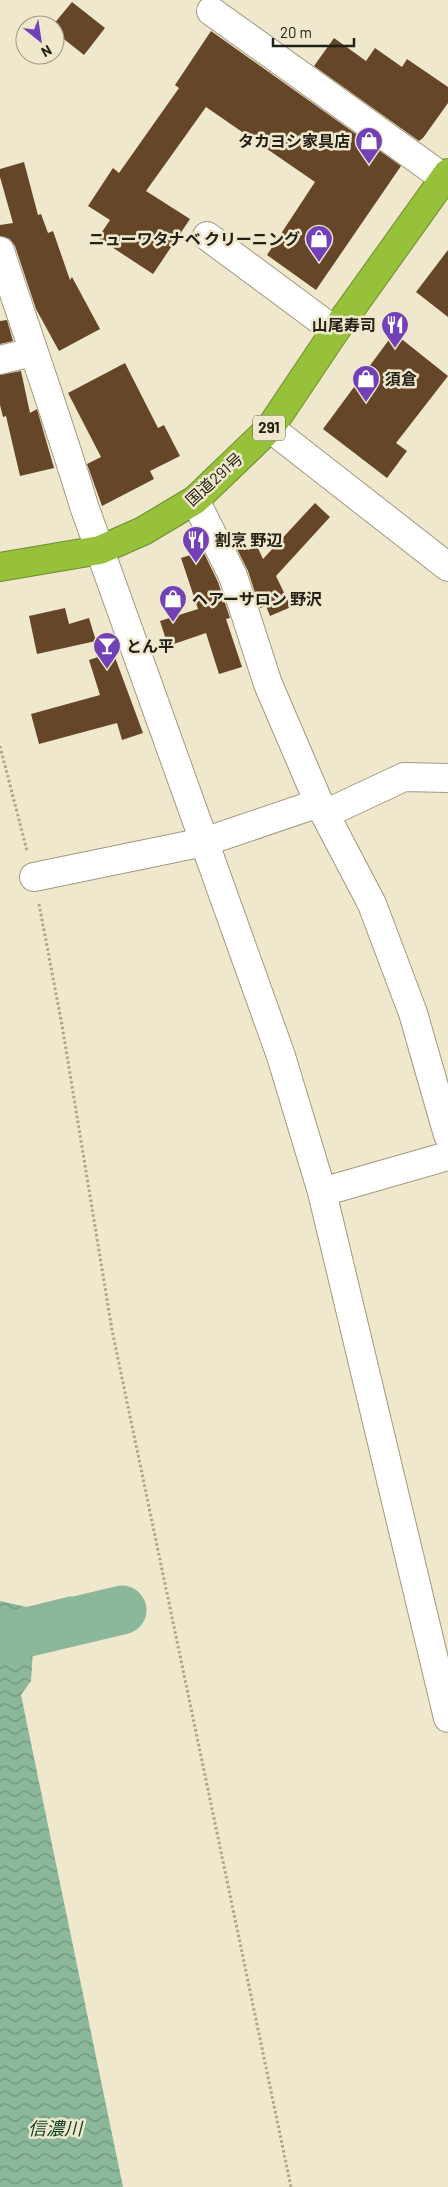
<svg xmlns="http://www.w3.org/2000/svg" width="448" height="2187" viewBox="0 0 448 2187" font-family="Barlow,'Noto Sans JP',sans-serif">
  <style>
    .water { fill: url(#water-waves) }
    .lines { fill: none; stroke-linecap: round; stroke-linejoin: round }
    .river { stroke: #8bb79b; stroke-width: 49 }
    .building { fill: #664628 }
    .minor-casing { stroke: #a19a80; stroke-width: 30 }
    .highway-casing { stroke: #6e892e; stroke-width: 30 }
    .path { stroke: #aba58f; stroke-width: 3; stroke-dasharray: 2.5 2.5; stroke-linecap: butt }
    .minor { stroke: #fff; stroke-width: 28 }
    .highway { stroke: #97c13b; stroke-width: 28 }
    .labels { text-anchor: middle; stroke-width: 5; stroke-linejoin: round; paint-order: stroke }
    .shield { fill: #f0e8cc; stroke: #605d4d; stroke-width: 1 }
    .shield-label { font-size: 15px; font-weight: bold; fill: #232116 }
    .poi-label { font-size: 16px; font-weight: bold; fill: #232116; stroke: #f0e8cc; text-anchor: start }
    .street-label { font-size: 16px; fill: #232116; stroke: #f0e8cc }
    .water-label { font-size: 18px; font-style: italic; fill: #0a4126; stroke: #f0e8cc }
  </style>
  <defs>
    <pattern id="water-waves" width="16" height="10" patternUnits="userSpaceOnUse" patternTransform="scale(1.25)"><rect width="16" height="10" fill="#8bb79b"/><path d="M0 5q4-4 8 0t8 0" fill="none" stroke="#71947d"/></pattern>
  </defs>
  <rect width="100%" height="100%" fill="#f0e8cc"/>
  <path class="water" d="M71,1596l9,48 -47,6 -2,31 -10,14 102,492h-123v-586l27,6z"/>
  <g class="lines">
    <path class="river" d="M0,1639l122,-29"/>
  </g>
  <path class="building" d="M72,2l33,26 -21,27 -29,-23 -2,-7z
    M211,31l190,135 -85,124 -49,-35 48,-73 -109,-75 -60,84 44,28 -37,55 -55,-36 12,-18 -22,-14 25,-38 6,5 60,-85 -4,-3z
    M334,38l32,23 9,-13 27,19 5,-8 41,28v16l-25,35 -4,3 -105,-75z
    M24,162l14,53 3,-1 7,19 5,-2 17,49 2,-3 28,52 -41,22 -23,-42 -21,-63 -5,-7 -10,-3v-11l13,-2 -13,-46v-8z
    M448,250v67l-32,-25z
    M7,320l6,21 -13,3v-23z
    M394,333l54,43 -52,67 11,8 -20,27 -64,-49z
    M125,363l33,65 6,-3 16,31 -30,15 4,8 -52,27 -15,-42 14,-7 -33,-64z
    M21,371l9,42 7,-4 17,59 -34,8 -14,-60 -3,1 -3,-12v-30z
    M315,503l15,14 -54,59 15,31 -21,9 -4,-10 -6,2 -12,-37 -15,-30 9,-3 6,12 9,-4 6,13z
    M203,551l15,31 12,36 -4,1 16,48 -23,7 -13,-41 -38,13 -8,-25 38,-12 -17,-51z
    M65,608l4,16 20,-6 7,23 -59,13 -8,-38z
    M113,652l30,81 -21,7 -5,-17 -78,21 -8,-30 69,-19 -11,-35z"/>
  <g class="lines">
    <defs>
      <path id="minor" d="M211,11l233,167
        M207,236l128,95
        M0,251c28,85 58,169 84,255l197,550 41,136 126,526
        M0,360l33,-8
        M270,428l178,139
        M195,500l38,76 35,108 51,119 53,101 41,109 35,122
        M325,814l79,-37 44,1
        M34,877l170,-35 115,-39
        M322,1192l126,-36"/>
      <path id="highway" d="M0,567l100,-17 43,-19 52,-31 75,-72 65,-97 113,-158"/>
    </defs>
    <use href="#minor" class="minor-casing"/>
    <use href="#highway" class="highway-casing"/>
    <path class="path" d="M0,746l27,105
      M39,904l23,121 50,305 179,857"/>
    <use href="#minor" class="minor"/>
    <use href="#highway" class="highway"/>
  </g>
  <defs>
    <symbol id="shop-pin" viewBox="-11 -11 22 30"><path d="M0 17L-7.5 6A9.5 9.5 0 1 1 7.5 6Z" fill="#7241b8" stroke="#f0e8cc"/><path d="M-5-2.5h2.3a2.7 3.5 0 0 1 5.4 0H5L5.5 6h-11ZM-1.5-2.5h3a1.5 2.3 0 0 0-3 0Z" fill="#fff"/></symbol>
    <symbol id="restaurant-pin" viewBox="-11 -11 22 30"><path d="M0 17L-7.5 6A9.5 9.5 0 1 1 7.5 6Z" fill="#7241b8" stroke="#f0e8cc"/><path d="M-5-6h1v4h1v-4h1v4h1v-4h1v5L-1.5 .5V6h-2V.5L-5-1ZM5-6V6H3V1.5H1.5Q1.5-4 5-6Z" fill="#fff"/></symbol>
    <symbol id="bar-pin" viewBox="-11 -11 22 30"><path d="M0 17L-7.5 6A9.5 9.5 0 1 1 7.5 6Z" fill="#7241b8" stroke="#f0e8cc"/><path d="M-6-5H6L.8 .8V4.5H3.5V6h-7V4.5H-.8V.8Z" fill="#fff"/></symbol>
  </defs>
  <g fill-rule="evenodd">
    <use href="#shop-pin" x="353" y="125" width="32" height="43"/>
    <use href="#shop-pin" x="303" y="223" width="32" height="43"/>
    <use href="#restaurant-pin" x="379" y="309" width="32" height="43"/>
    <use href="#shop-pin" x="350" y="363" width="32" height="43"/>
    <use href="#restaurant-pin" x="180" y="524" width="32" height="43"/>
    <use href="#shop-pin" x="157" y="583" width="32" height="43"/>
    <use href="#bar-pin" x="91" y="630" width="32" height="43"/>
  </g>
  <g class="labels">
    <rect class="shield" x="253" y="415.5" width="32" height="25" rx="4"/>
    <g class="shield-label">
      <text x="269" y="433">291</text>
    </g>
    <g class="poi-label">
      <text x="350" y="147" text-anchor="end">タカヨシ家具店</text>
      <text x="300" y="245" text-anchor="end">ニューワタナベ クリーニング</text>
      <text x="376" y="331" text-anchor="end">山尾寿司</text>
      <text x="385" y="385">須倉</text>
      <text x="215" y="546">割烹 野辺</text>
      <text x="192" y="605">ヘアーサロン 野沢</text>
      <text x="126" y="652">とん平</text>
    </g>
    <g class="street-label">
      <text transform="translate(214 479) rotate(-42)" y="6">国道291号</text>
    </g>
    <g class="water-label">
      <text x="55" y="2135">信濃川</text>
    </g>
  </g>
  <g transform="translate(40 40) rotate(150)"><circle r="24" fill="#f0e8cc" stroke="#9e9883"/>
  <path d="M0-4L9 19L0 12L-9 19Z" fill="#7241b8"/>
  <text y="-8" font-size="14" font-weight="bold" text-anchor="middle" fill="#232116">N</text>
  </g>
  <path d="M273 38v8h81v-8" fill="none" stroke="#232116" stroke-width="2.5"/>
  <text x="280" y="38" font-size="15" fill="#232116" stroke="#f0e8cc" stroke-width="4" paint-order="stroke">20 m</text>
</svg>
